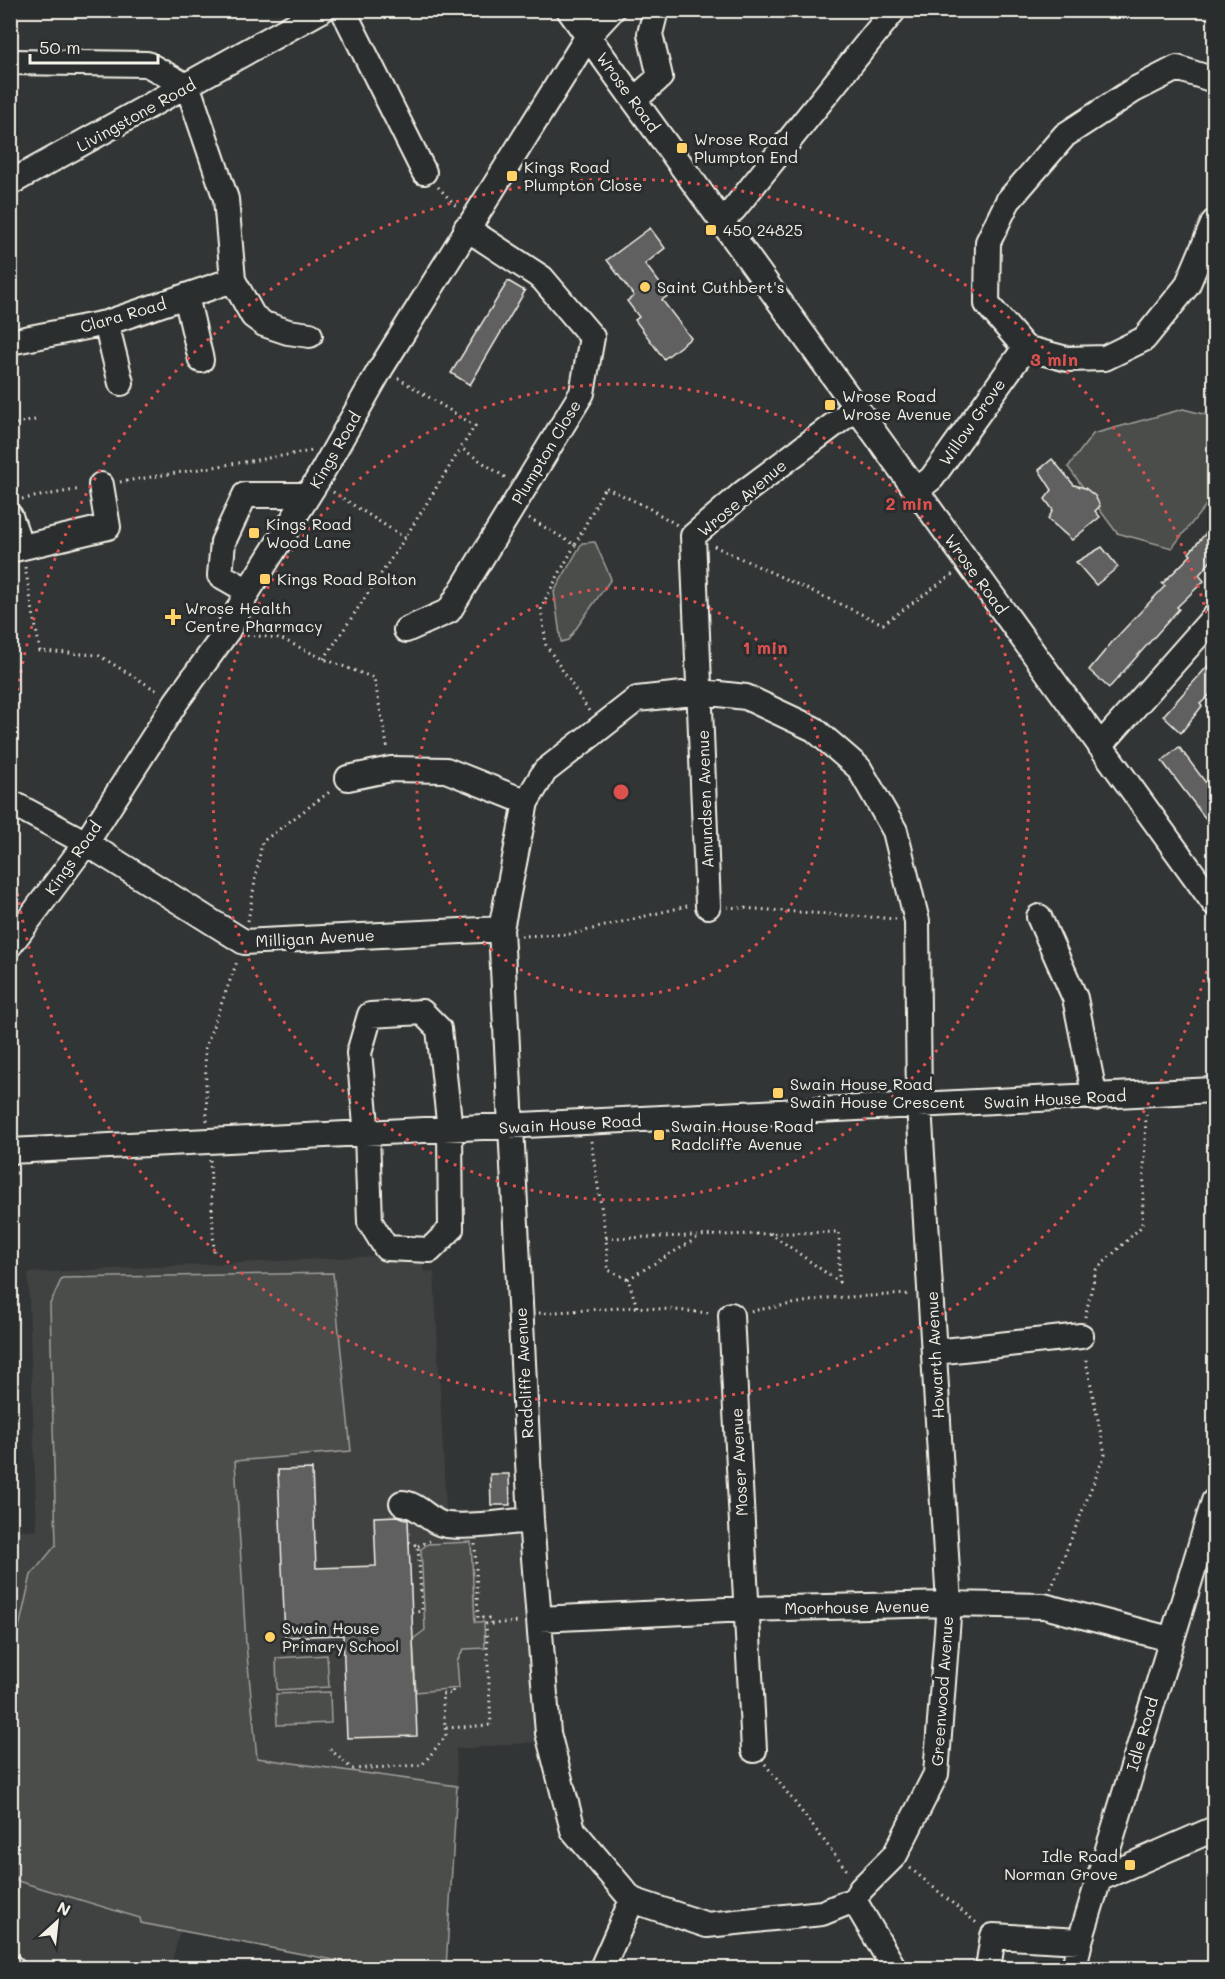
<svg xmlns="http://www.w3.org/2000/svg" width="1225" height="1979" viewBox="0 0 1225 1979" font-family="Mali,sans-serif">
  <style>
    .built { fill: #404242 }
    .green { fill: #4b4d4c; stroke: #a09f9a; stroke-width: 1.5 }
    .building { fill: #5f605f; stroke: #f4f1e8; stroke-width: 1.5 }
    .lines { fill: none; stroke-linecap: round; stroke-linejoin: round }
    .minor-casing { stroke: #f4f1e8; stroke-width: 28 }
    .path { stroke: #f4f1e8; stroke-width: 3; stroke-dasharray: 1.5 4.5; stroke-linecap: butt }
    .minor { stroke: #2a2d2e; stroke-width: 24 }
    .ring { fill: none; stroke: #dc504e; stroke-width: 3; stroke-dasharray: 3 6 }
    .poi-dot { fill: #ffd166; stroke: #2a2d2e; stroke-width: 2 }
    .labels { text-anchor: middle; stroke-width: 6; stroke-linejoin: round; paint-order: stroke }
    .street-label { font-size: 16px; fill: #f4f1e8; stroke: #2a2d2e }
    .poi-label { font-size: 16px; fill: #f4f1e8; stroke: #2a2d2e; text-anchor: start }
    .centre { fill: #dc504e; stroke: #2a2d2e; stroke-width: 3 }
    .ring-label { font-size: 18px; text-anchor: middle; font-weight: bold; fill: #dc504e; stroke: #2a2d2e; stroke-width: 6; stroke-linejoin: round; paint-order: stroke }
  </style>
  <rect width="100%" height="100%" fill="#323535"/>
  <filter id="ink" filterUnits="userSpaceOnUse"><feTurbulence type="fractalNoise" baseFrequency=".0167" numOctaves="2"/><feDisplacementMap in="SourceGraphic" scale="12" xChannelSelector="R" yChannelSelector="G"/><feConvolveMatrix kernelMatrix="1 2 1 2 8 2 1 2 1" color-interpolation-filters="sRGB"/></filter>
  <g filter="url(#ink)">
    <path class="built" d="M422,1254l1,17 11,1 12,239 77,-3 14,234 -81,7 1,37 -11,182h-71l-195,-37 -10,37h-159l-1,-439 27,2 -9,-258z"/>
    <path class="green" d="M1183,409l28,7 3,6v73l-42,53 -55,-15 -49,-66 25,-33z
      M595,542l16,37 -43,61 -7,2 -7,-50 28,-49z
      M333,1273l18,178 -116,10 11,183 11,114 200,28 -11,182h-71l-234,-45 -1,-5 -129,-39v-216l20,-88 25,-30 -6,-241 12,-26z
      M471,1542l4,80h9l1,26 -21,1 -7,12 2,27 -43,4 -3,-53 12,-9 -4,-81 7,-5z
      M327,1655l2,32 -52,3 -1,-32z
      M330,1692l1,31 -54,2 -1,-31z"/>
    <path class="building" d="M650,228l15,20 -20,16 24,31 -7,5 29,38 -27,21 -29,-39 4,-3 -12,-16 7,-5 -27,-36z
      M508,281l17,10 -55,94 -19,-12z
      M1052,459l22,26 11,3 10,8 5,10 -5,5 5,6 -28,23 -24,-21 5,-9 -8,-11 7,-9 -13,-20z
      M1215,522v34l-16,19 5,6 -27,26 2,2 -70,79 -20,-18 24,-29 52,-55 -3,-2 29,-29 -2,-2z
      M1102,547l16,20 -22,18 -20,-23z
      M1215,658v32l-15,14 2,2 -21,27 -18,-17z
      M1179,747l36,48v36l-53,-70z
      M312,1469l4,99 60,-2 -2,-49 24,-1 10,4 9,216 -70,2 -4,-103 -58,2 -7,-167z
      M490,1474h19l1,31h-19z"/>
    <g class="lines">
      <defs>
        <path id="minor" d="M343,10l81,162
          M569,10l645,893
          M10,62l137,2 41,23 38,112 7,81 20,36 11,8 24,8 22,3
          M1214,80l-37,-12 -43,22 -69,45 -57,66 -20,41 -1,62 38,44 42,11 38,-1 39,-19 43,-53 27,-64
          M634,100l26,-23 -10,-43 6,-24
          M10,183l312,-173
          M721,221l13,-12 160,-199
          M186,296l15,64
          M106,323l15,60
          M10,342l96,-19 127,-43
          M916,491l16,-13 93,-130
          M10,516l11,31
          M10,550l98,-23 -7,-42
          M248,591l-28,-16 3,-33 22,-47h63
          M406,630l43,-19 133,-218 10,-56 -50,-59 -76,-50
          M701,692l45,5 68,32 45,39 36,63 22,90 2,184 30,499 -13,170 -41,81 -34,34 -7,11 -32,13 -115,12 -75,-25 -59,-70 -25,-97 -17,-213 -30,-591 25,-127 19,-31 92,-72z
          M1100,746l114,-129
          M348,778l43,-9 55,1 80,32
          M10,802l76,41 158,99 257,-13
          M708,906l-15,-370 50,-43 113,-85
          M1039,917l36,81 20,100
          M10,945l76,-102 90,-141 52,-72 20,-39 69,-110 64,-113 207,-332 24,-26
          M422,1012l17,17 11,101 1,99 -21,21 -44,-2 -16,-26 -3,-88 -8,-81 11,-38z
          M10,1151l1204,-61
          M731,1315l23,435
          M935,1352l146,-16
          M402,1503c18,1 27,20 45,22 27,3 58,-3 84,-5
          M539,1619l208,-10 202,-5 95,2 126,33
          M1099,1879l115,-50
          M854,1900l40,68
          M10,1968h2
          M602,1968l30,-68
          M988,1968l5,-32 87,5
          M1074,1968l6,-27 134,-440"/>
      </defs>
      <use href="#minor" class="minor-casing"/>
      <path class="path" d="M438,187l20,21
        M398,378l77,48 -14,22 45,30
        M10,425l25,-5
        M120,482l192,-31
        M333,492l72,46
        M22,499l59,-10
        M529,518l46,27 30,-58 42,20 30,18
        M575,545l-34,62 5,38 43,66
        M714,546l169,78 70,-50
        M25,567l15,84 58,4 61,37
        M247,635l33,3 44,21 50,19 14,72
        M324,659l81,-121 56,-90
        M727,907l170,12
        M248,921l14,-79 70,-52
        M521,936l51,-2 115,-28
        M207,1121l-2,-73 33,-89
        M591,1141l15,97 2,32 20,9 9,28
        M210,1160l4,93
        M10,1174l8,-1
        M606,1238c78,-1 155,-5 233,-6v50l-69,-49
        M628,1279l71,-42
        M751,1311l77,-13 83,-4
        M539,1313l98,-6 74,6
        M1085,1317l11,-47 46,-44 4,-112
        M409,1542l9,4 4,65 -10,2
        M475,1544l3,74h12l1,6h-5l5,101
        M418,1546l12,-5
        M1051,1589l54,-135 -20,-98
        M491,1624l29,-2
        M446,1728l45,-3
        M330,1749l22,20 70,-4 24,-29 -4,-42 11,-1 -1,-4
        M765,1764l84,109
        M910,1868l69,57"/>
      <use href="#minor" class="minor"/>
    </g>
  </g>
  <g class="ring">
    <circle cx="621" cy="792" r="204"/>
    <circle cx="621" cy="792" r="408"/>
    <path d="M1214 945A612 612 0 0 1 11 840M11 744A612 612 0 0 1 1214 639"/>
  </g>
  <g class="poi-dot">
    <rect x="676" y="142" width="12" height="12" rx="3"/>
    <rect x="506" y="170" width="12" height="12" rx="3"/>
    <rect x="705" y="224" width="12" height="12" rx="3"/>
    <circle cx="645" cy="287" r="6"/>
    <rect x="824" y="399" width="12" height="12" rx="3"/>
    <rect x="248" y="527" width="12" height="12" rx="3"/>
    <rect x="259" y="573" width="12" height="12" rx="3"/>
    <path d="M170 608h6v6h6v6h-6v6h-6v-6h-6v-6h6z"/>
    <rect x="772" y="1087" width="12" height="12" rx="3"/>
    <rect x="653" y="1129" width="12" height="12" rx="3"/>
    <circle cx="270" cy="1637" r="6"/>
    <rect x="1124" y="1859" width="12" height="12" rx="3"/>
  </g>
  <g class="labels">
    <g class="street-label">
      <text transform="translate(628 92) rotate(54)" y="6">Wrose Road</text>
      <text transform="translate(136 115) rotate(-29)" y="6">Livingstone Road</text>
      <text transform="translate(123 315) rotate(-16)" y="6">Clara Road</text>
      <text transform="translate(972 422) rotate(-55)" y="6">Willow Grove</text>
      <text transform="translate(335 450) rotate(-60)" y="6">Kings Road</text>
      <text transform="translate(546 452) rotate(-59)" y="6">Plumpton Close</text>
      <text transform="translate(742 498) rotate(-40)" y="6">Wrose Avenue</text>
      <text transform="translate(976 574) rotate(54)" y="6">Wrose Road</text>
      <text transform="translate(705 799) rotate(-92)" y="6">Amundsen Avenue</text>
      <text transform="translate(73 858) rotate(-55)" y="6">Kings Road</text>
      <text transform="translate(315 938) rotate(-3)" y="6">Milligan Avenue</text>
      <text transform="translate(1055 1099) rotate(-3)" y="6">Swain House Road</text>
      <text transform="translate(570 1124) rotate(-3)" y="6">Swain House Road</text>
      <text transform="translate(935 1355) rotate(-93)" y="6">Howarth Avenue</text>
      <text transform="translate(524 1373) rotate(-93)" y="6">Radcliffe Avenue</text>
      <text transform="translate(739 1462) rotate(-93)" y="6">Moser Avenue</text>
      <text transform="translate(857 1607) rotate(-1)" y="6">Moorhouse Avenue</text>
      <text transform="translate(942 1691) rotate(-86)" y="6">Greenwood Avenue</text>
      <text transform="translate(1142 1734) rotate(-74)" y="6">Idle Road</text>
    </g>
    <g class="poi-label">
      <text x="694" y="145">Wrose Road<tspan x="694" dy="18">Plumpton End</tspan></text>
      <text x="524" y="173">Kings Road<tspan x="524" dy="18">Plumpton Close</tspan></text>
      <text x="723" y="236">450 24825</text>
      <text x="657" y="293">Saint Cuthbert's</text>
      <text x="842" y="402">Wrose Road<tspan x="842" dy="18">Wrose Avenue</tspan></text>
      <text x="266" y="530">Kings Road<tspan x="266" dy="18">Wood Lane</tspan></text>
      <text x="277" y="585">Kings Road Bolton</text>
      <text x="185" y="614">Wrose Health<tspan x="185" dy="18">Centre Pharmacy</tspan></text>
      <text x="790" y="1090">Swain House Road<tspan x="790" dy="18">Swain House Crescent</tspan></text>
      <text x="671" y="1132">Swain House Road<tspan x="671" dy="18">Radcliffe Avenue</tspan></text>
      <text x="282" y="1634">Swain House<tspan x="282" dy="18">Primary School</tspan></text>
      <text x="1118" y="1862" text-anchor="end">Idle Road<tspan x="1118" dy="18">Norman Grove</tspan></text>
    </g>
  </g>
  <circle cx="621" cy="792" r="9" class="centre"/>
  <g class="ring-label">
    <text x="1054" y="366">3 min</text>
    <text x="909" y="510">2 min</text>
    <text x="765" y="654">1 min</text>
  </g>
  <rect width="1225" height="1979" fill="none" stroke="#2a2d2e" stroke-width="36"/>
  <rect x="18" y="18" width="1189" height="1943" fill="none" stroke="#f4f1e8" stroke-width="2" filter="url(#ink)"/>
  <g transform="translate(57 1922) rotate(27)" stroke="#2a2d2e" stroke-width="4.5" paint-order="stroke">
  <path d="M0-4.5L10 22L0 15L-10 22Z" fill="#f4f1e8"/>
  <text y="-9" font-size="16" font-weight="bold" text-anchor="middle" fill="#f4f1e8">N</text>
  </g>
  <path d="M30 54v9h128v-9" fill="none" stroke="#f4f1e8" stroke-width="3"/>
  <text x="39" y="54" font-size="18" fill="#f4f1e8" stroke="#2a2d2e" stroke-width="4.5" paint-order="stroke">50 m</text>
</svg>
